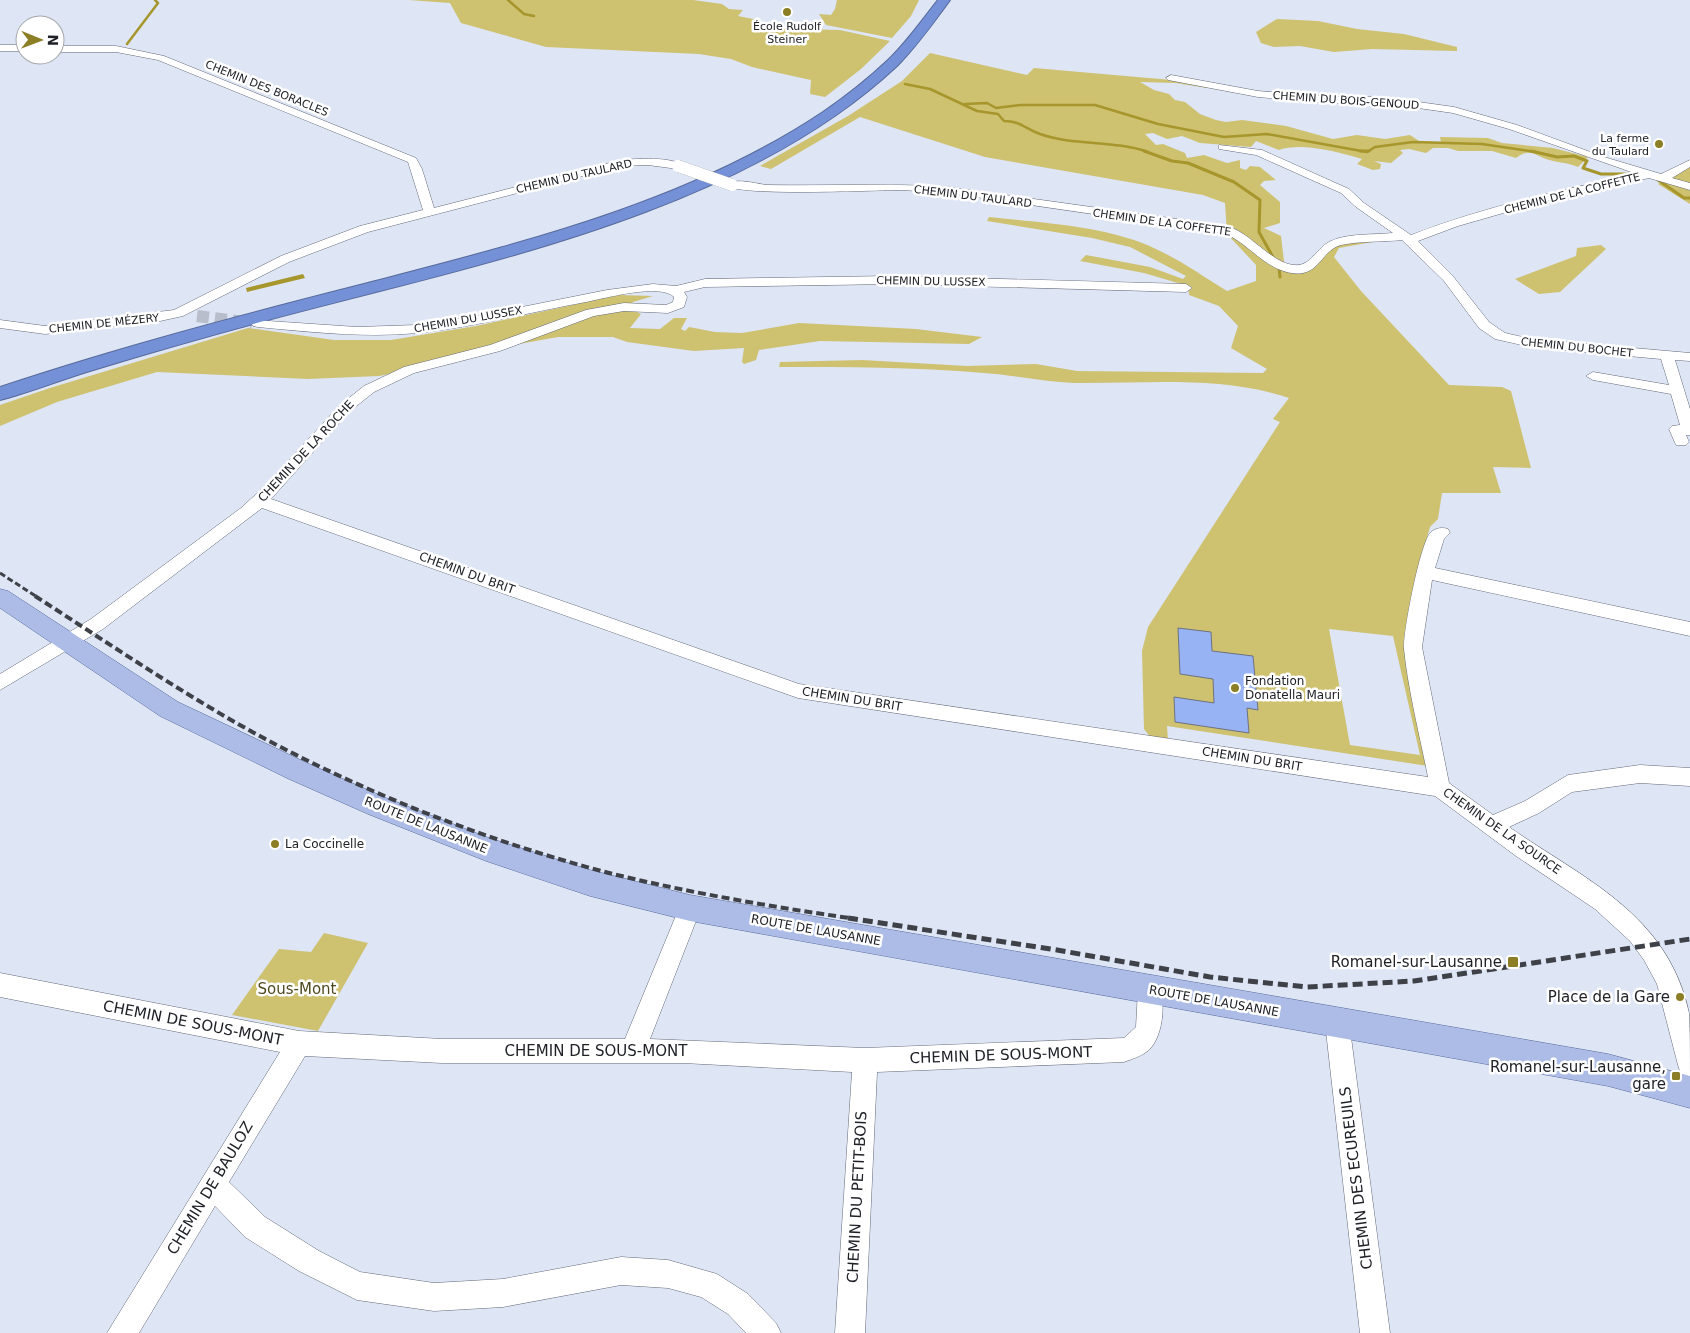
<svg xmlns="http://www.w3.org/2000/svg" width="1690" height="1333" viewBox="0 0 1690 1333" font-family="'DejaVu Sans',sans-serif">
  <style>
    .green { fill: #cec170; fill-rule: evenodd }
    .water { fill: #a6962c }
    .lines { fill: none; stroke-linecap: round; stroke-linejoin: round }
    .stream-far1 { stroke: #a6962c; stroke-width: 2.5 }
    .stream { stroke: #a6962c; stroke-width: 3 }
    .building { fill: #98b3f4; stroke: #6c7280 }
    .minor-tunnel { stroke: #b8becc; stroke-width: 12; stroke-dasharray: 12 6; stroke-linecap: butt }
    .minor-casing { stroke: #636977; stroke-width: 1 }
    .major-casing { stroke: #576a9a; stroke-width: 1 }
    .highway-casing { stroke: #576a9a; stroke-width: 2 }
    .minor { fill: #fff; fill-rule: evenodd }
    .major { fill: #acbce7; fill-rule: evenodd }
    .highway { fill: #7490d7; fill-rule: evenodd }
    .rail-far2 { stroke: #3e4148; stroke-width: 3; stroke-dasharray: 6 3; stroke-linecap: butt }
    .rail-far1 { stroke: #3e4148; stroke-width: 4; stroke-dasharray: 8 4; stroke-linecap: butt }
    .rail { stroke: #3e4148; stroke-width: 5; stroke-dasharray: 10 5; stroke-linecap: butt }
    .minor-bridge-casing { stroke: #636977; stroke-width: 12; stroke-linecap: butt }
    .minor-bridge { stroke: #fff; stroke-width: 12 }
    .poi-dot { fill: #8c7e24; stroke: #fff; stroke-width: 2 }
    .labels { text-anchor: middle; stroke-width: 5; stroke-linejoin: round; paint-order: stroke }
    .far-poi-label { font-size: 11px; fill: #202228; stroke: #fff }
    .far-street-label { font-size: 11px; fill: #202228; stroke: #fff }
    .street-label { font-size: 12px; fill: #202228; stroke: #fff }
    .poi-label { font-size: 12px; fill: #202228; stroke: #fff; text-anchor: start }
    .near-poi-label { font-size: 15px; fill: #202228; stroke: #fff; text-anchor: end }
    .near-park-label { font-size: 15px; fill: #50491f; stroke: #fff }
    .near-street-label { font-size: 15px; fill: #202228; stroke: #fff }
  </style>
  <rect width="100%" height="100%" fill="#dee5f5"/>
  <path class="green" d="M409,0h284l29,4 7,5 14,1 -5,6 20,4 -4,8 86,2 50,11 -29,28 -36,28 -15,-3 1,-14 -59,-13 -21,-8 -32,-5 -153,-7 -85,-24 -11,-20z
    M837,0h82l-8,16 -19,22 -66,-13 -7,-11 12,1 4,-6z
    M1277,19l41,2 39,8 47,5 53,13v4l-85,-2 -38,3 -34,-6 -26,1 -13,-4 -5,-11z
    M930,53l97,22 7,-7 149,13 27,5 -3,2 -31,-5 -36,-1 14,8 15,4 6,6 10,2 15,12 16,6 10,2 16,-2 44,6 47,13 24,-4 28,4 25,-4 9,6 22,1 -1,-5 48,1 14,5 51,5 35,9 -10,10c-11,-5 -21,-4 -32,-8 -11,-4 -17,-11 -30,-1l-24,-7h-34l-10,-3h-15l-7,5 -17,-4 -9,1 3,3 -12,10 -17,-2 7,3 -1,5 -7,1 -16,-6 5,-5c-23,-7 -61,-17 -83,-9l-23,-9 -5,6 -51,-4 -18,-7 -15,3 -14,-6 -8,1 11,11 7,-1 22,9 2,5 17,-3 23,8 13,-3v8l6,2 4,-4 10,1 16,13 -12,1 -4,4 20,17v21l-16,5 17,8 4,34 20,2 9,-4 19,-22 36,-7 9,2 -39,7 -5,9 27,34 88,94 53,2 9,4 20,77 -38,-1 8,26h-59l-4,26 -8,8 -14,50 -7,81 32,110 -274,-42 1,14 -17,-2 -7,-9 -2,-78 6,-24 132,-205 -7,-3 16,-21c-69,-23 -143,-14 -215,-15 -30,-1 -60,-8 -90,-10 -69,-6 -137,-6 -205,-6l1,-5 82,-2 105,6 69,-2 41,7 186,2 4,-4 -36,-21 7,-22 -19,-20 -30,-11 -1,-9 -44,-13 -64,-12 6,-6 64,12 33,12 3,-3 -56,-29 -38,-9 -105,-17 2,-4c53,6 121,9 169,33 24,11 46,27 69,41l29,-10v-16l-29,-31 -2,-31 -22,-8 -218,-38 -125,-40 -89,52 -11,-3 88,-50 54,-35zM1329,629l64,7 27,119 -70,-10z
    M1690,167v37l-32,-20z
    M1601,245l5,4 -46,43 -21,2 -24,-15 61,-23 1,-8z
    M618,295l35,1 -20,6 -4,6 12,6 -11,14 30,1 14,-11h13l-6,11 4,2 4,-4 26,5 27,1 57,-10 117,6 66,8 -13,7 -149,-3 -61,9 -3,10 -12,4 -2,-2 2,-14 -50,3 -67,-9 -14,-5h-55l-39,7 -87,22 -53,10 -71,3 -151,-7 -100,30 -57,24v-21l50,-17 198,-60 86,12h57l85,-14z
    M324,933l44,10 -50,88 -86,-16 47,-66 32,3z"/>
  <path class="water" d="M303,274l2,4 -58,14 -1,-4z"/>
  <g class="lines">
    <path class="stream-far1" d="M508,0l16,14 10,2
      M127,44l31,-41 -3,-3
      M905,84l25,5 47,22 21,3 6,7c17,0 21,8 36,13 34,12 74,6 108,18
      M965,104l22,-1 9,5 25,-3h74l63,19 66,13 43,-3 100,18 8,-5 38,-5 69,2 54,8"/>
    <path class="stream" d="M1144,151l28,10 16,2 46,19 26,18 -1,32 20,36 1,9
      M1360,151h9
      M1531,151l26,6 17,-1 13,5 -4,7 18,6h32
      M1658,180l26,18h6"/>
  </g>
  <path class="building" d="M1178,628l33,4 1,19 41,5 5,54 -11,-2 2,25 -74,-11 -1,-25 40,6 -1,-24 -33,-5z"/>
  <g class="lines">
    <path class="minor-tunnel" d="M197,316l55,7"/>
    <defs>
      <path id="minor" d="M0,45h25v6h-25z
        M55,46h61l48,10 252,102 6,11 12,39 187,-48c14,-1 52,-4 62,6l-5,3 -30,-4 -27,1 -253,66 -79,30 -106,54 -23,5 -115,13 -45,-6v-8l45,6 129,-16 107,-54 79,-30 63,-16 -15,-48 -250,-102 -42,-8h-61z
        M1171,75l87,16 72,6h53l71,10 63,18 87,32 57,17 29,-14v7l-18,11 18,5v7l-41,-12 -97,21 -94,27 -40,15 34,34 37,47 16,11 26,6 159,14v8l-15,-1 15,49v26h-4l3,7 -3,3h-10l-7,-16 3,-3 8,-1 -9,-31 -78,-14 -7,-4 7,-4 76,13 -8,-26 -130,-12 -36,-8 -16,-11 -35,-47 -42,-41c-20,2 -42,1 -61,5 -23,6 -22,41 -63,24 -20,-9 -33,-27 -54,-36l-276,-40c-15,-1 -31,-2 -46,-3 -26,0 -164,7 -176,-5 8,-8 31,-1 41,0 61,1 121,-2 181,2l279,39c24,7 44,37 67,39 17,2 23,-18 37,-24 17,-8 43,-6 62,-8l-37,-26 -15,-14 -85,-38 -37,-6v-4l43,5 87,39 15,14 47,32c73,-28 149,-45 226,-61l-128,-45 -56,-16 -70,-10h-53l-72,-6 -90,-17 -2,-2z
        M892,276l294,8 6,4 -6,4 -294,-8 -187,3 -21,5 3,5 -3,10 -16,6 -44,-2 -30,5 -94,35 -86,22 -40,19 -25,20 -78,87 528,185 629,93c-8,-40 -20,-88 -24,-128 -1,-17 16,-104 26,-116 5,-5 12,-6 18,-4l2,4 -6,6 -9,29 255,54v14l-258,-56 -10,67 27,136 44,32 32,-14 43,-26 72,-10 50,3v18l-50,-3 -68,9 -33,21 -30,14c75,52 159,87 180,186 1,20 1,44 1,64l-9,-3 -3,-9 -21,-81 -13,-24 -14,-19 -35,-32 -79,-53 -81,-60 -637,-98 -536,-190 -159,121 -103,61v-16l91,-55 150,-111 25,-23 73,-79 25,-20 40,-19 86,-22 96,-35 38,-7 42,2 7,-3 1,-5c-13,-14 -69,1 -88,5 -56,10 -111,25 -168,31 -54,5 -107,-1 -160,-6l-5,-1 -2,-3 2,-3 104,7 60,-2 55,-8 135,-27 46,-6 23,2 29,-7z
        M690,898l8,3 3,7 -51,131 215,9 259,-10 12,-11 2,-37 4,-8 8,-4 8,4c8,18 6,53 -9,68 -7,6 -17,9 -25,12l-247,10 -12,261h-30l17,-261 -169,-9h-241l-137,-7 -76,126 36,35 54,34 41,21 74,11 69,-4 118,-22 47,3 49,14 31,20 28,29 5,10h-35l-18,-19 -27,-17 -33,-9 -47,-3 -118,22 -69,4 -77,-11 -58,-29 -54,-34 -30,-31 -76,127h-32l173,-281 -280,-55v-24l299,58 143,8h183l57,-138z
        M1337,1010l9,3 3,9 41,311h-30l-35,-311 3,-9z"/>
      <path id="major" d="M0,589l8,2 170,111 129,61 79,35 103,40 101,32 100,25 918,159 82,22v32l-82,-22 -918,-165 -100,-25 -104,-35 -118,-47 -79,-35 -129,-63 -160,-108z"/>
      <path id="highway" d="M938,0h12c-16,22 -34,47 -53,66 -159,149 -424,199 -629,254 -60,16 -119,33 -178,51 -30,9 -59,21 -90,29v-13c120,-40 242,-72 364,-103 157,-41 323,-81 459,-172 22,-15 46,-34 65,-52 19,-18 34,-40 50,-60z"/>
    </defs>
    <use href="#minor" class="minor-casing"/>
    <use href="#major" class="major-casing"/>
    <use href="#highway" class="highway-casing"/>
    <use href="#minor" class="minor"/>
    <use href="#major" class="major"/>
    <use href="#highway" class="highway"/>
    <path class="rail-far2" d="M0,573l37,24"/>
    <path class="rail-far1" d="M35,596c73,47 145,96 221,138 111,60 231,107 353,139 81,20 164,34 247,46"/>
    <path class="rail" d="M848,918l209,32 153,27 97,10 107,-6 276,-42"/>
    <defs>
      <path id="minor-bridge" d="M678,166l54,19"/>
    </defs>
    <use href="#minor-bridge" class="minor-bridge-casing"/>
    <use href="#minor-bridge" class="minor-bridge"/>
  </g>
  <g class="poi-dot">
    <circle cx="787" cy="12" r="5"/>
    <circle cx="1659" cy="144" r="5"/>
    <circle cx="1235" cy="688" r="5"/>
    <circle cx="275" cy="844" r="5"/>
    <rect x="1507" y="956" width="12" height="12" rx="2.5"/>
    <circle cx="1680" cy="997" r="5"/>
    <rect x="1671" y="1071" width="10" height="10" rx="2.5"/>
  </g>
  <g class="labels">
    <g class="far-poi-label">
      <text x="787" y="30">École Rudolf<tspan x="787" dy="13">Steiner</tspan></text>
      <text x="1649" y="142" text-anchor="end">La ferme<tspan x="1649" dy="13">du Taulard</tspan></text>
    </g>
    <g class="far-street-label">
      <text transform="translate(267 88) rotate(22)" y="4">CHEMIN DES BORACLES</text>
      <text transform="translate(1346 100) rotate(4)" y="4">CHEMIN DU BOIS-GENOUD</text>
      <text transform="translate(574 176) rotate(-13)" y="4">CHEMIN DU TAULARD</text>
      <text transform="translate(1572 193) rotate(-14)" y="4">CHEMIN DE LA COFFETTE</text>
      <text transform="translate(973 196) rotate(7)" y="4">CHEMIN DU TAULARD</text>
      <text transform="translate(1162 222) rotate(8)" y="4">CHEMIN DE LA COFFETTE</text>
      <text transform="translate(931 281) rotate(1)" y="4">CHEMIN DU LUSSEX</text>
      <text transform="translate(468 319) rotate(-10)" y="4">CHEMIN DU LUSSEX</text>
      <text transform="translate(104 323) rotate(-6)" y="4">CHEMIN DE MÉZERY</text>
      <text transform="translate(1577 347) rotate(6)" y="4">CHEMIN DU BOCHET</text>
    </g>
    <g class="street-label">
      <text transform="translate(306 451) rotate(-47)" y="4">CHEMIN DE LA ROCHE</text>
      <text transform="translate(467 573) rotate(20)" y="4">CHEMIN DU BRIT</text>
      <text transform="translate(852 699) rotate(9)" y="4">CHEMIN DU BRIT</text>
      <text transform="translate(1252 759) rotate(9)" y="4">CHEMIN DU BRIT</text>
      <text transform="translate(426 825) rotate(22)" y="4">ROUTE DE LAUSANNE</text>
      <text transform="translate(1502 831) rotate(35)" y="4">CHEMIN DE LA SOURCE</text>
      <text transform="translate(816 930) rotate(10)" y="4">ROUTE DE LAUSANNE</text>
      <text transform="translate(1214 1001) rotate(10)" y="4">ROUTE DE LAUSANNE</text>
    </g>
    <g class="poi-label">
      <text x="1245" y="685">Fondation<tspan x="1245" dy="14">Donatella Mauri</tspan></text>
      <text x="285" y="848">La Coccinelle</text>
    </g>
    <g class="near-poi-label">
      <text x="1502" y="967">Romanel-sur-Lausanne</text>
      <text x="1670" y="1002">Place de la Gare</text>
      <text x="1666" y="1072">Romanel-sur-Lausanne,<tspan x="1666" dy="17">gare</tspan></text>
    </g>
    <g class="near-park-label">
      <text x="297" y="994">Sous-Mont</text>
    </g>
    <g class="near-street-label">
      <text transform="translate(193 1023) rotate(11)" y="5">CHEMIN DE SOUS-MONT</text>
      <text x="596" y="1056">CHEMIN DE SOUS-MONT</text>
      <text transform="translate(1001 1055) rotate(-2)" y="5">CHEMIN DE SOUS-MONT</text>
      <text transform="translate(1356 1178) rotate(-97)" y="5">CHEMIN DES ECUREUILS</text>
      <text transform="translate(210 1188) rotate(-59)" y="5">CHEMIN DE BAULOZ</text>
      <text transform="translate(857 1197) rotate(-87)" y="5">CHEMIN DU PETIT-BOIS</text>
    </g>
  </g>
  <g transform="translate(40 40) rotate(91)"><circle r="24" fill="#ffffff" stroke="#a6a7a9"/>
  <path d="M0-4L9 19L0 12L-9 19Z" fill="#8c7e24"/>
  <text y="-8" font-size="14" font-weight="bold" text-anchor="middle" fill="#202228">N</text>
  </g>
</svg>
